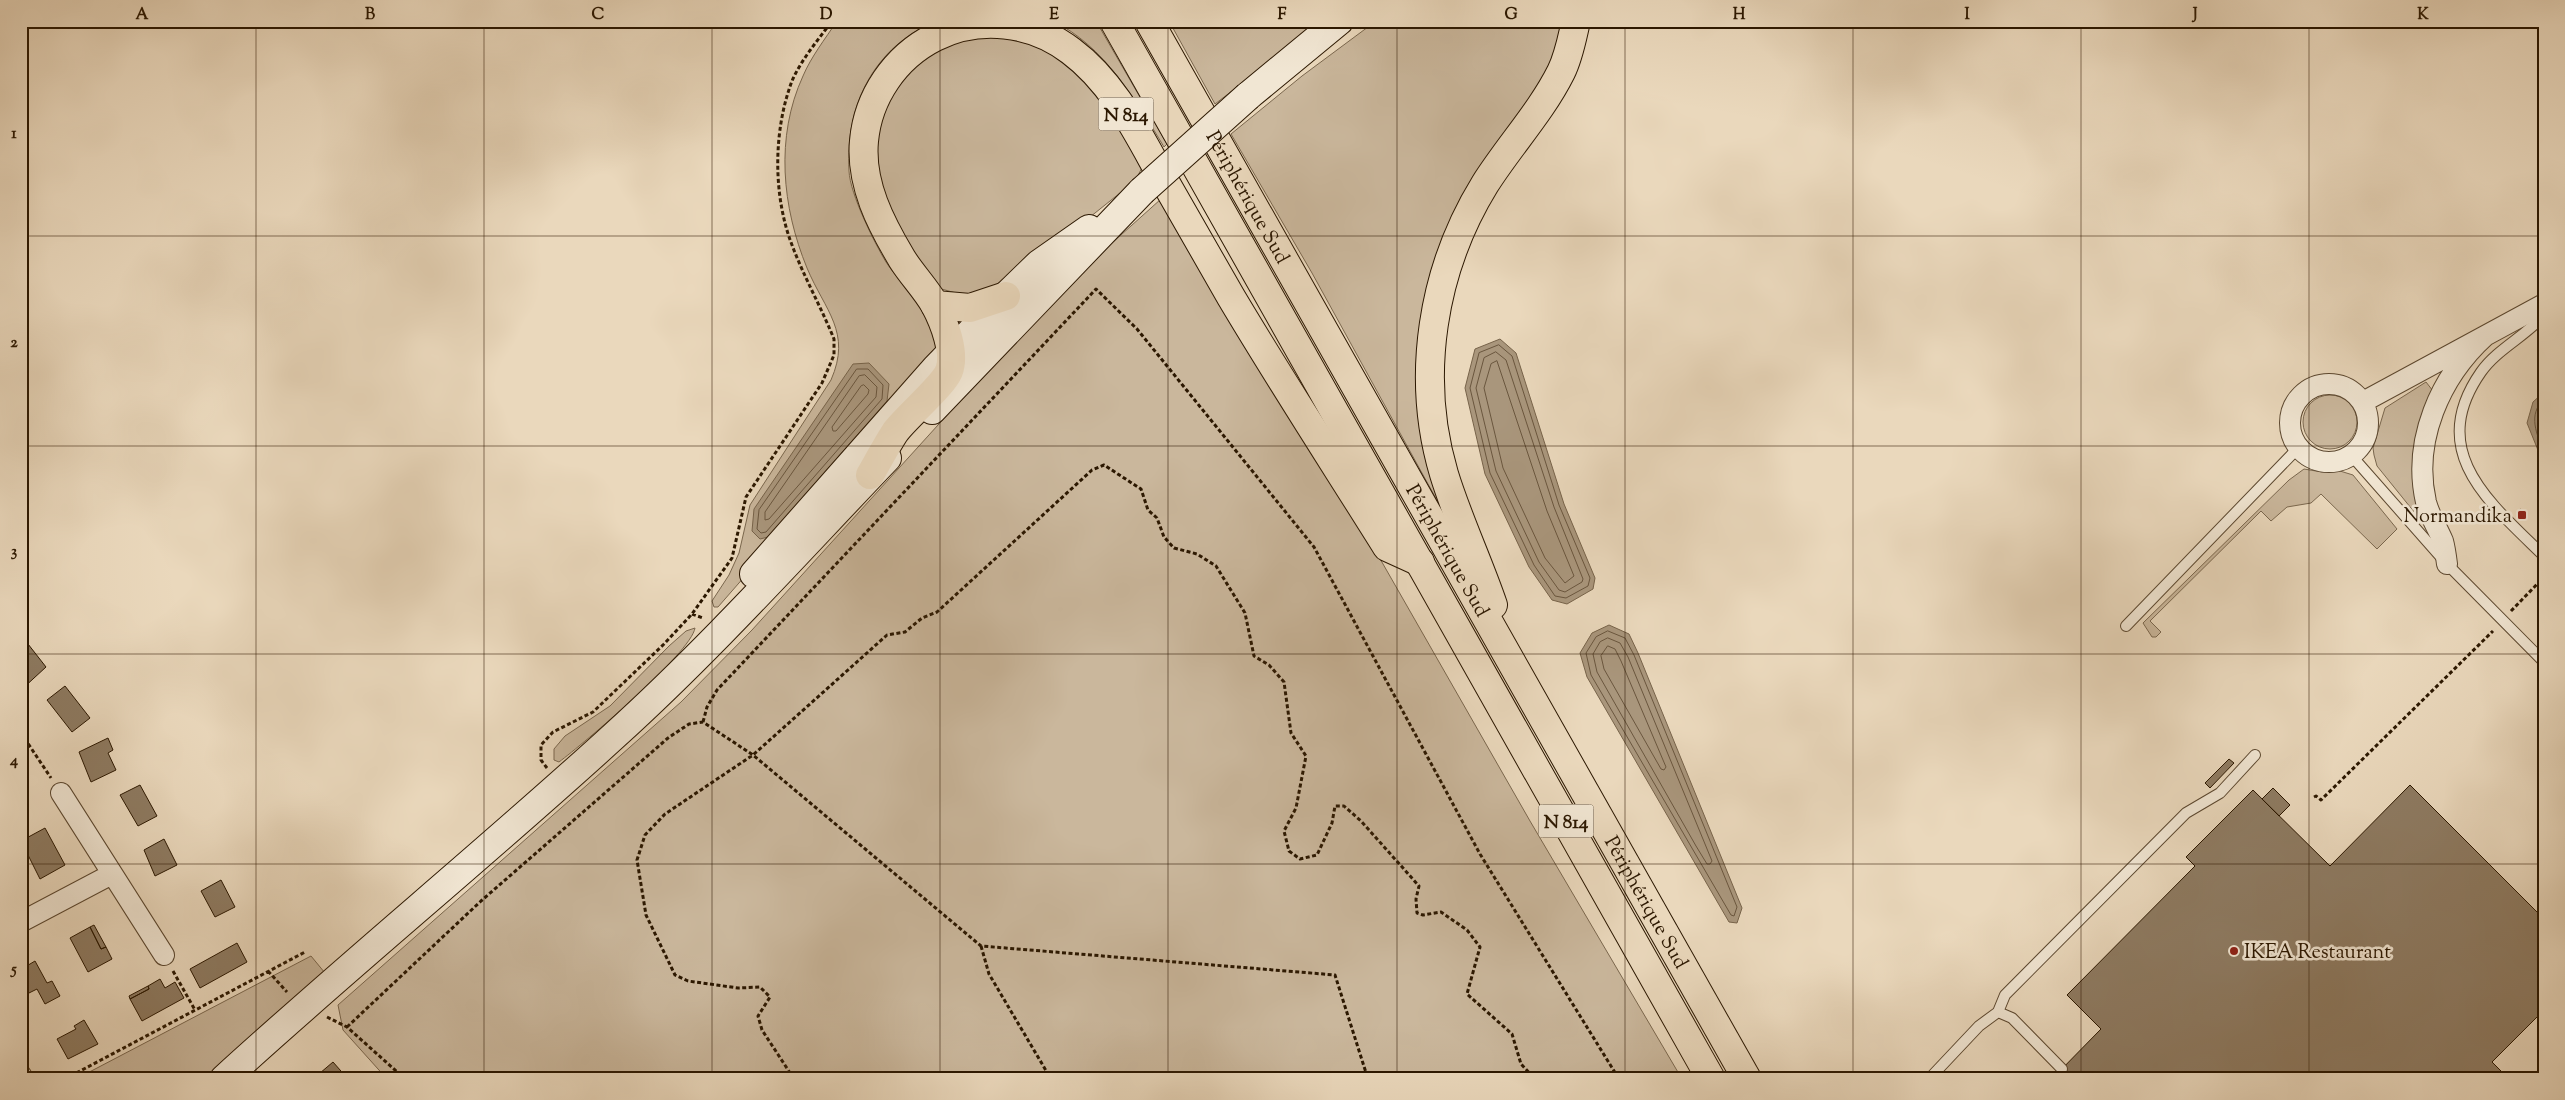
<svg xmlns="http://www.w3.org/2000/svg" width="2565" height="1100" viewBox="0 0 2565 1100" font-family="'Sorts Mill Goudy',serif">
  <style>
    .green { fill: #cab79c; stroke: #7a674e }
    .water { fill: #a9967c; stroke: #77634a }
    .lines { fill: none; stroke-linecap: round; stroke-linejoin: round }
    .shore { stroke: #6a563e; stroke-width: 1 }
    .building { fill: #8e7b62; stroke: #2b1700 }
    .lane-casing { stroke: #5b472f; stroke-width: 12 }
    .street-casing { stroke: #5b472f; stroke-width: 22 }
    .secondary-casing { stroke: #2b1700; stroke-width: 30 }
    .highway-casing { stroke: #2b1700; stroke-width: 30 }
    .path { stroke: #2b1700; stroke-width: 3; stroke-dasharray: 4 2.5; stroke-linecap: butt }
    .lane { stroke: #f1e6d3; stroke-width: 10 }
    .street { stroke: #f1e6d3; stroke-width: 20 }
    .secondary { stroke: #f1e6d3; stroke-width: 28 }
    .highway { stroke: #ead8bc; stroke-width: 28 }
    .secondary-bridge-casing { stroke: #2b1700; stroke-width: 30; stroke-linecap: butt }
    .secondary-bridge { stroke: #f1e6d3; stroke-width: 28 }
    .grid { fill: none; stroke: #2b1700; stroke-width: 1; stroke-opacity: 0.55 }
    .poi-dot { fill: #8f2418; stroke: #f1e6d3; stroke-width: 2 }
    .labels { text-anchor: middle; stroke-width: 5; stroke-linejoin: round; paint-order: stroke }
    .shield { fill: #f1e6d3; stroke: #66553f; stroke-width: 1 }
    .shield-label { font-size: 19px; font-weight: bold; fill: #2b1700 }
    .street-label { font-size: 20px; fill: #2b1700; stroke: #f1e6d3 }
    .poi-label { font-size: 20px; fill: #2b1700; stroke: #f1e6d3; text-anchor: end }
    .neatline { fill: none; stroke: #2b1700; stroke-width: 2 }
    .grid-label { font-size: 16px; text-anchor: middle; font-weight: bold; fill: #2b1700 }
  </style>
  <rect width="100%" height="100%" fill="#ead8bc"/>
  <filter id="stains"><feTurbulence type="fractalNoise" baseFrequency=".004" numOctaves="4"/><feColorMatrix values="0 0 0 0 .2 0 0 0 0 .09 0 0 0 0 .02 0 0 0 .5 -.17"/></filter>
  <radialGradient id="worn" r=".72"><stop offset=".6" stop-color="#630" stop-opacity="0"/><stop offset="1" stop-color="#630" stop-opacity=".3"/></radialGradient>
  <path class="green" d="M837,21h99c-62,26 -91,84 -87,150 1,23 25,71 37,91 13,20 46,54 50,76 3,18 -15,35 -26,49l-192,220h-4l-2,-6 17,-26 10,-22 11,-48 81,-125c21,-48 -6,-69 -24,-112 -25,-61 -32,-131 -4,-192 8,-19 22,-37 34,-55z
    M1053,21h43l71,123 -3,3c-28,-47 -60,-101 -111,-126z
    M1169,21h154l-108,83z
    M1376,21h189l-14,50 -128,248 27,205 -138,-251 -81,-139 71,-58z
    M1003,35l41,11 39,27 62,89 -10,19 -125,100 -25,12 -22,2 -25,-7 -20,-18 -36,-73 -8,-38 5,-41 20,-42 36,-29 32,-11z
    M1161,199l206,337 163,285 152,258h-1295l-44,-49 -5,-25 343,-303 71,-72 245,-270 95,-99z
    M2426,382l7,9 -12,128 -2,-1 -42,-52 -3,-11 -1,-7 12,-40z
    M2303 422a27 27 0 1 1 54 0a27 27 0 1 1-54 0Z
    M2304,469l18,3 18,-1 13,4 44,54 -20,20 -56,-55 -10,9 -24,4 -16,14 -10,-10 -111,110 11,11 -5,5h-4l-9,-14 146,-143z
    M695,628c-4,25 -112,116 -136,134l-5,-2v-11l11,-13 45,-30 59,-60 17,-15z
    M311,956l14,17 -118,106h-131z"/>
  <path class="water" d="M1500,339l16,14 48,151 31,74 -2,11 -26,15 -15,-4 -23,-33 -44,-93 -20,-86 10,-39z
    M869,363l20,21 -2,17 -119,136 -8,2 -8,-8 2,-22 99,-145z
    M2544,392v73l-17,-42 6,-21z
    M1609,625l20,9 9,19 104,255 -5,15 -8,-1 -142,-245 -7,-24 12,-20z"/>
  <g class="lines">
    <path class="shore" d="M1499,345l13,11 47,149 31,73 -2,8 -22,12 -11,-2 -21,-31 -44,-92 -20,-85 9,-35z
      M1496,352l10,8 48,147 29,72 -1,3 -17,10 -6,-2 -20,-28 -43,-91 -20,-83 8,-30z
      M1497,361l50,150 27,65 -9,7 -20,-25 -42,-90 -19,-80 7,-24z
      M857,369h11l15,16 -1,14 -116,133 -5,1 -4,-4 2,-19z
      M865,375l12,12 -1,10 -107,122 -4,1v-8l94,-136z
      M864,385l5,5 -1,4 -32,37h-3l-1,-4 29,-41z
      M2544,399c-17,16 -7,35 0,54
      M1608,631l17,7 9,17 103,252 -3,9 -3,-1 -140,-240 -5,-22 10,-16z
      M1608,638l12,5 8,14 84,204 -2,3h-3l-11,-18 -99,-174 -4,-18 7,-12z
      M1608,646l7,3 6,12 45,106 -2,3 -3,-1 -57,-100 -3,-13z"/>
  </g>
  <path class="building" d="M2521,509l6,7 -4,3 -6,-7z
    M28,644l18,23 -25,23v-40z
    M65,686l25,32 -18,14 -25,-32z
    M108,738l5,12 -5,3 8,17 -25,12 -12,-30z
    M2229,759l5,4 -24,25 -5,-5z
    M140,785l17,31 -19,10 -18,-31z
    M2410,785l134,134v91l-52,52 17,17h-457l49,-50 -34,-34 128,-129 -9,-9 67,-67 77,76z
    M2273,788l17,17 -11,11 -17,-17z
    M21,795l6,14 -6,4z
    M45,828l20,37 -25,14 -19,-38z
    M164,839l13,26 -22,11 -11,-26z
    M221,880l14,27 -20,10 -14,-26z
    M94,925l12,22 -5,2 -11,-22z
    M90,927l11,22 5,-2 6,12 -24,13 -18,-34z
    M237,943l10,19 -47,26 -10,-19z
    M35,961l12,22 5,-2 8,15 -15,8 -8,-15 -12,6 -4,-7v-24l2,-1 2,4z
    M160,979l5,9 10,-6 9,16 -42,23 -12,-22 19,-10 -1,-3z
    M148,986l1,3 -19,10 -1,-3z
    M84,1020l14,24 -30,15 -11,-20 19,-10 -2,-3z
    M333,1062l15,17h-35z"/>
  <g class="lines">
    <defs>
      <path id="lane" d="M2544,315c-18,21 -47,34 -63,57 -56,80 9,131 63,184
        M2351,455l96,109 97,98
        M2126,626l173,-179
        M1998,1012l7,-17 181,-182 34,-20 35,-38
        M1929,1079l50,-53 19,-14 14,6 50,51"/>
      <path id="street" d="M2290 423a39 39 0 1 1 78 0a39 39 0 1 1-78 0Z
        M2363,402l181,-98
        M2447,564c-1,-8 -2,-16 -4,-23 -6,-14 -13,-24 -17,-39 -14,-61 14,-125 59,-166
        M61,793l103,162
        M21,922l91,-48
        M21,1075l2,4"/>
      <path id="secondary" d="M1248,96l91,-75
        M932,410l210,-219
        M754,574l182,-206 70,-72 33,-32 50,-35
        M224,1079c128,-117 263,-227 391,-344 96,-87 182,-183 272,-277"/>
      <g id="highway">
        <path d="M1114,21l597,1058"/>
        <path id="s1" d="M1149,21l598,1058"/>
        <path d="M935,305l35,3 36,-12"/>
        <path d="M870,475c8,-14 16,-29 25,-43 12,-16 48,-46 54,-61 7,-19 -5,-49 -14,-66 -9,-16 -23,-30 -33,-46 -21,-35 -42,-75 -38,-118 4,-44 31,-84 71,-104 44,-22 97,-16 136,14 39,29 62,73 85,115 25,43 50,87 75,131 50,84 104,167 156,250l33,15"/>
        <path d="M1493,605c-15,-44 -36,-88 -49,-131 -29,-97 -12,-204 41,-290 24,-38 56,-72 76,-112 8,-16 11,-34 15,-51"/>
      </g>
    </defs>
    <use href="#lane" class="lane-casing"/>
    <use href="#street" class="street-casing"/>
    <use href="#secondary" class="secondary-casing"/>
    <use href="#highway" class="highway-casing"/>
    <path class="path" d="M1360,28l10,-7
      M2511,611l33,-34
      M692,614l11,4
      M703,722l4,-15 10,-17 379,-401 41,40 177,218 166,307 139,225
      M21,733l30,45
      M547,768l-6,-8v-15l12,-13 40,-20 71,-68 28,-30 40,-56 14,-61 76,-114 12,-28v-16c-13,-32 -30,-62 -42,-94 -19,-49 -19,-114 0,-164 9,-21 26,-41 40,-60
      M2314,797l2,-1 5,4 172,-169
      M981,946l8,28 62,105
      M173,971l22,39
      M268,971l19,21
      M327,1017l20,10 58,52
      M347,1027l134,-126 187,-163 21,-14 14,-2 50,33 228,191 354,29 33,104
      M65,1079l240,-127
      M794,1079l-32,-49 -4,-14 12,-19 -10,-10 -22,1 -50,-7 -13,-6 -29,-60 -9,-55 8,-25 20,-21 88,-59 134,-120 18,-3 17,-14 15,-6 155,-142 12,-5 37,24 7,21 9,8 7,19 10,11 23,6 19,12 29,47 9,43 15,9 15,17 7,51 15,23 -10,52 -12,23 5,20 11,8 17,-4 15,-32 3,-17h9l17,15 58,65 -3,13 1,14 6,2 18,-3 26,18 13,17 -13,47 45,40 9,30 14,15"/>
    <use href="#lane" class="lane"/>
    <use href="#street" class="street"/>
    <use href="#secondary" class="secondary"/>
    <use href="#highway" class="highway"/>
    <defs>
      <path id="secondary-bridge" d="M1142,191l106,-95"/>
    </defs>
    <use href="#secondary-bridge" class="secondary-bridge-casing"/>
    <use href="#secondary-bridge" class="secondary-bridge"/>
  </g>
  <path class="grid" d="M256,21v1058M484,21v1058M712,21v1058M940,21v1058M1168,21v1058M1397,21v1058M1625,21v1058M1853,21v1058M2081,21v1058M2309,21v1058M21,236h2523M21,446h2523M21,654h2523M21,864h2523"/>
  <g class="poi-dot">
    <rect x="2517" y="510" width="10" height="10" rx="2.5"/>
    <circle cx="2234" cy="951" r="5"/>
  </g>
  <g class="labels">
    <g class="shield">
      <rect x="1098.5" y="97.5" width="55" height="33" rx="4"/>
      <rect x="1538.5" y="804.5" width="55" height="33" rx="4"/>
    </g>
    <g class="shield-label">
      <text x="1126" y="121">N 814</text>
      <text x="1566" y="828">N 814</text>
    </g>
    <g class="street-label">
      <text dy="7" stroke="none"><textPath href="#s1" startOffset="202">Périphérique Sud</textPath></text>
      <text dy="7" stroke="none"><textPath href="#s1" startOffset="608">Périphérique Sud</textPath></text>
      <text dy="7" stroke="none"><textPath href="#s1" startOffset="1012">Périphérique Sud</textPath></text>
    </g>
    <g class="poi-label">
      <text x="2512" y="522">Normandika</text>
      <text x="2244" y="958" text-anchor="start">IKEA Restaurant</text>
    </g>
  </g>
  <rect width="2565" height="1100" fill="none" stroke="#ead8bc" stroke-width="55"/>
  <rect x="28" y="28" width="2510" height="1044" class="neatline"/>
  <g class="grid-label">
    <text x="142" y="19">A</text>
    <text x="370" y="19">B</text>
    <text x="598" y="19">C</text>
    <text x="826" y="19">D</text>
    <text x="1054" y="19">E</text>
    <text x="1282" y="19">F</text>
    <text x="1511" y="19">G</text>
    <text x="1739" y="19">H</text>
    <text x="1967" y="19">I</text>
    <text x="2195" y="19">J</text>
    <text x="2423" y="19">K</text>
    <text x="14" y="138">1</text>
    <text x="14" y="347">2</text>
    <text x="14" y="556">3</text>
    <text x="14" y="765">4</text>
    <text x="14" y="974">5</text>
  </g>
  <rect width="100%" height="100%" filter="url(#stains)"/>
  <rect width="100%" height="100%" fill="url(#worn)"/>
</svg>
